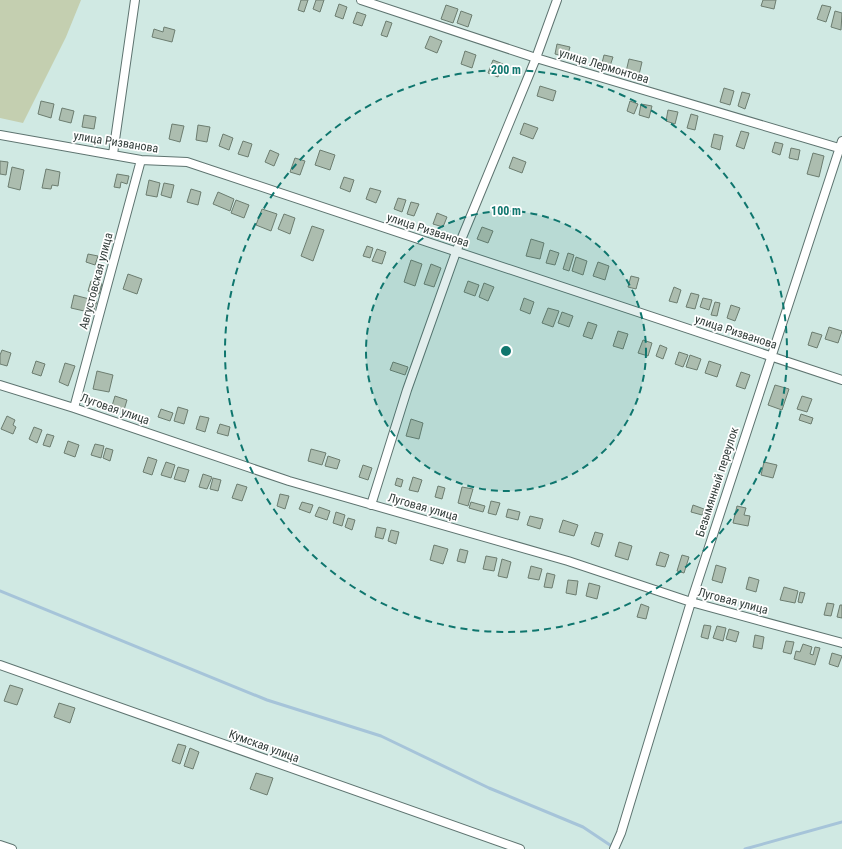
<svg xmlns="http://www.w3.org/2000/svg" width="842" height="849" viewBox="0 0 842 849" font-family="'Roboto Condensed',sans-serif">
  <style>
    .green { fill: #c4cfb0 }
    .lines { fill: none; stroke-linecap: round; stroke-linejoin: round }
    .stream { stroke: #a6c4d9; stroke-width: 3 }
    .building { fill: #acbdaf; stroke: #6c7d70 }
    .street-casing { stroke: #5e7470; stroke-width: 10 }
    .street { stroke: #fff; stroke-width: 8 }
    .ring { fill: none; stroke: #0f766e; stroke-width: 2; stroke-dasharray: 7 5 }
    .labels { text-anchor: middle; stroke-width: 3.5; stroke-linejoin: round; paint-order: stroke }
    .street-label { font-size: 12px; fill: #343f3c; stroke: #fff }
    .centre { fill: #0f766e; stroke: #fff; stroke-width: 2 }
    .ring-label { font-size: 12px; text-anchor: middle; font-weight: bold; fill: #0f766e; stroke: #fff; stroke-width: 3.5; stroke-linejoin: round; paint-order: stroke }
  </style>
  <rect width="100%" height="100%" fill="#d0e9e3"/>
  <path class="green" d="M0,0h81l-15,37 -43,86 -23,-5z"/>
  <g class="lines">
    <path class="stream" d="M0,591l267,109 114,36 108,52 94,39 30,20
      M745,849l97,-27"/>
  </g>
  <path class="building" d="M301,0h7l-4,12 -6,-2z
    M316,0h8l-4,12 -7,-3z
    M763,0h13l-2,9 -13,-3z
    M339,4l8,3 -4,12 -8,-3z
    M446,5l12,4 -5,14 -12,-4z
    M822,5l9,2 -5,15 -9,-3z
    M461,11l11,4 -4,12 -11,-4z
    M835,11l7,2 -1,17 -10,-3z
    M357,12l9,3 -4,11 -9,-3z
    M386,21l6,2 -5,14 -6,-2z
    M164,27l11,3 -3,12 -20,-5 2,-8 9,3z
    M430,36l12,5 -5,12 -12,-5z
    M557,44l13,3 -3,10 -12,-3z
    M465,51l11,4 -4,13 -11,-4z
    M604,55l9,2 -4,12 -8,-2z
    M629,59l13,3 -4,17 -13,-3z
    M493,60l10,4 -5,13 -10,-4z
    M540,86l16,5 -3,10 -16,-5z
    M724,88l10,3 -4,14 -10,-3z
    M742,92l8,2 -5,15 -7,-3z
    M41,101l13,3 -3,14 -13,-4z
    M630,101l8,3 -4,10 -7,-3z
    M641,104l11,2 -3,12 -10,-3z
    M62,108l12,3 -3,12 -12,-3z
    M668,110l10,2 -3,12 -9,-3z
    M691,114l7,2 -3,14 -8,-2z
    M84,115l12,2 -2,12 -12,-2z
    M524,123l14,5 -5,11 -13,-5z
    M172,124l12,2 -4,16 -11,-3z
    M198,125l12,2 -3,15 -11,-2z
    M741,131l8,2 -5,16 -8,-3z
    M223,134l10,4 -4,12 -10,-4z
    M714,134l9,2 -3,14 -9,-3z
    M243,141l9,3 -4,13 -10,-3z
    M775,142l8,2 -3,11 -8,-3z
    M791,148l9,2 -2,10 -9,-2z
    M270,150l9,4 -5,12 -9,-4z
    M320,150l15,5 -5,15 -15,-5z
    M813,153l11,3 -5,21 -12,-3z
    M513,157l13,5 -4,11 -13,-5z
    M295,158l10,3 -5,14 -10,-3z
    M0,161l8,1 -2,13 -6,-1z
    M12,167l12,3 -4,20 -12,-3z
    M46,169l14,3 -2,14 -6,-1 -1,4 -9,-1z
    M117,174l12,2 -2,8 -6,-2 -1,6 -6,-1z
    M344,177l10,3 -4,12 -10,-4z
    M149,180l11,3 -3,14 -11,-2z
    M164,183l10,2 -3,13 -10,-3z
    M370,188l11,3 -5,12 -10,-4z
    M191,189l10,3 -3,13 -11,-3z
    M218,192l16,7 -4,12 -17,-7z
    M398,198l8,2 -4,12 -8,-3z
    M236,200l13,5 -5,13 -13,-5z
    M411,202l8,2 -5,12 -7,-2z
    M262,209l15,5 -6,17 -15,-6z
    M437,213l10,4 -4,10 -10,-3z
    M284,214l11,4 -5,16 -12,-5z
    M312,226l12,4 -11,31 -12,-5z
    M482,227l11,4 -5,12 -11,-4z
    M531,239l13,4 -4,16 -14,-3z
    M367,246l6,2 -3,10 -7,-2z
    M377,249l9,3 -4,12 -10,-3z
    M550,250l9,3 -4,12 -9,-2z
    M568,253l6,2 -5,16 -6,-2z
    M88,254l10,2 -3,9 -9,-3z
    M576,257l11,4 -4,14 -11,-4z
    M411,260l11,4 -7,22 -11,-4z
    M598,262l11,4 -4,14 -12,-4z
    M431,264l10,4 -7,19 -10,-3z
    M128,274l14,5 -5,15 -14,-5z
    M631,276l8,2 -3,11 -8,-2z
    M91,281l11,3 -3,10 -11,-3z
    M468,281l11,4 -4,11 -11,-4z
    M484,283l10,4 -6,14 -9,-4z
    M674,287l7,3 -4,13 -8,-2z
    M691,293l8,2 -4,14 -9,-2z
    M74,295l23,6 -4,12 -22,-5z
    M524,298l10,4 -4,12 -10,-4z
    M703,298l9,2 -3,10 -9,-3z
    M715,302l5,1 -3,13 -6,-1z
    M731,305l9,3 -5,13 -8,-3z
    M548,308l11,3 -6,16 -11,-4z
    M562,312l11,4 -4,11 -11,-4z
    M588,322l9,3 -5,14 -9,-3z
    M829,327l13,4 -4,12 -13,-4z
    M618,331l10,3 -5,15 -10,-3z
    M812,332l10,3 -5,13 -9,-3z
    M643,340l9,3 -4,13 -10,-3z
    M660,345l7,3 -4,11 -7,-3z
    M2,350l9,3 -4,13 -7,-2v-9z
    M679,352l9,3 -5,12 -8,-3z
    M690,355l11,4 -4,11 -11,-3z
    M36,361l9,3 -4,12 -9,-3z
    M709,361l12,4 -4,12 -12,-4z
    M393,362l15,5 -3,8 -15,-5z
    M65,363l10,3 -7,20 -9,-4z
    M97,371l16,4 -4,17 -16,-3z
    M741,372l9,3 -5,14 -9,-3z
    M775,385l14,4 -7,21 -14,-5z
    M115,396l12,4 -3,10 -12,-4z
    M802,396l10,3 -5,13 -10,-3z
    M178,407l10,3 -4,14 -10,-3z
    M161,409l12,4 -3,8 -12,-4z
    M801,414l12,4 -2,6 -12,-4z
    M7,416l8,4 -2,5 3,2 -3,7 -12,-5z
    M200,416l9,2 -4,14 -9,-3z
    M411,419l12,4 -4,16 -13,-3z
    M220,424l10,3 -2,9 -11,-3z
    M34,427l8,3 -5,13 -8,-4z
    M47,434l7,2 -4,11 -7,-2z
    M68,441l11,4 -4,12 -11,-4z
    M95,444l9,2 -3,12 -10,-3z
    M106,448l7,2 -3,11 -7,-3z
    M311,449l15,4 -4,12 -14,-4z
    M328,456l12,4 -3,9 -12,-3z
    M148,457l9,3 -5,15 -9,-3z
    M166,462l9,3 -4,13 -10,-3z
    M764,462l13,3 -4,13 -12,-3z
    M363,465l9,3 -4,12 -9,-3z
    M178,467l11,3 -4,12 -11,-3z
    M203,474l9,3 -5,12 -8,-2z
    M413,477l9,3 -4,12 -9,-2z
    M213,478l8,2 -3,11 -8,-2z
    M397,478l6,2 -2,7 -6,-2z
    M237,484l10,3 -5,14 -10,-3z
    M438,486l7,2 -3,11 -7,-2z
    M462,487l11,2 -5,17 -10,-3z
    M280,494l9,2 -4,13 -8,-3z
    M491,501l9,2 -4,12 -8,-2z
    M302,502l11,3 -3,8 -11,-4z
    M471,502l14,4 -2,6 -14,-4z
    M693,505l11,4 -2,6 -11,-3z
    M737,506l9,2 -2,7 6,1 -2,10 -15,-3z
    M319,507l11,4 -3,9 -12,-4z
    M508,509l12,3 -2,8 -12,-3z
    M336,512l9,3 -3,11 -9,-3z
    M530,516l13,3 -3,10 -13,-4z
    M348,518l7,2 -3,10 -7,-3z
    M563,520l15,5 -4,11 -15,-4z
    M377,527l9,2 -3,10 -8,-2z
    M391,530l8,2 -3,12 -8,-3z
    M595,532l8,2 -4,13 -8,-3z
    M619,542l13,4 -4,14 -13,-4z
    M434,545l14,4 -5,15 -13,-4z
    M460,549l8,2 -3,12 -8,-2z
    M660,552l9,3 -4,12 -9,-2z
    M682,555l7,2 -5,16 -7,-2z
    M486,556l11,2 -3,13 -11,-2z
    M502,559l9,3 -4,16 -9,-2z
    M716,565l10,3 -4,15 -10,-3z
    M531,566l11,3 -3,11 -11,-2z
    M547,573l8,2 -3,13 -8,-1z
    M749,577l10,3 -3,12 -10,-3z
    M568,580l10,1 -2,14 -10,-2z
    M589,583l11,3 -3,13 -11,-3z
    M784,587l14,4 -3,12 -15,-3z
    M800,592l5,1 -3,10 -4,-1z
    M827,603l7,1 -3,12 -7,-1z
    M641,604l8,3 -3,12 -9,-2z
    M840,605h2v13l-5,-1z
    M704,625l7,1 -3,13 -7,-2z
    M717,626l9,2 -3,13 -10,-3z
    M729,629l10,3 -3,10 -10,-3z
    M755,635l9,2 -2,12 -9,-2z
    M786,641l8,1 -3,12 -8,-2z
    M803,644l9,3 -2,7 3,1 2,-8 5,1 -5,17 -21,-6 2,-8 4,1z
    M832,653l10,3 -4,11 -9,-3z
    M10,685l13,4 -6,16 -13,-4z
    M59,703l16,5 -5,15 -16,-6z
    M178,744l8,2 -6,18 -8,-3z
    M190,748l9,4 -6,17 -9,-3z
    M256,773l17,5 -6,17 -17,-6z"/>
  <g class="lines">
    <defs>
      <path id="street" d="M361,0l175,58 306,91
        M0,135l141,25 46,2 655,218
        M113,154l22,-154
        M0,385l74,23 215,73 279,80 123,41 151,41
        M74,408l67,-248
        M371,505l36,-115 49,-138 80,-194 21,-58
        M0,665l520,184
        M0,845l12,4
        M614,849l7,-16 70,-231 151,-461"/>
    </defs>
    <use href="#street" class="street-casing"/>
    <use href="#street" class="street"/>
  </g>
  <circle cx="506" cy="351" r="140" fill="#0f766e" fill-opacity=".12"/>
  <g class="ring">
    <circle cx="506" cy="351" r="140"/>
    <circle cx="506" cy="351" r="281"/>
  </g>
  <g class="labels">
    <g class="street-label">
      <text transform="translate(604 66) rotate(17)" y="4">улица Лермонтова</text>
      <text transform="translate(116 142) rotate(9)" y="4">улица Ризванова</text>
      <text transform="translate(428 230) rotate(18)" y="4">улица Ризванова</text>
      <text transform="translate(96 281) rotate(-75)" y="4">Августовская улица</text>
      <text transform="translate(736 332) rotate(18)" y="4">улица Ризванова</text>
      <text transform="translate(115 409) rotate(19)" y="4">Луговая улица</text>
      <text transform="translate(717 482) rotate(-72)" y="4">Безымянный переулок</text>
      <text transform="translate(423 507) rotate(16)" y="4">Луговая улица</text>
      <text transform="translate(733 601) rotate(15)" y="4">Луговая улица</text>
      <text transform="translate(264 746) rotate(20)" y="4">Кумская улица</text>
    </g>
  </g>
  <circle cx="506" cy="351" r="6" class="centre"/>
  <g class="ring-label">
    <text x="506" y="74">200 m</text>
    <text x="506" y="215">100 m</text>
  </g>
</svg>
